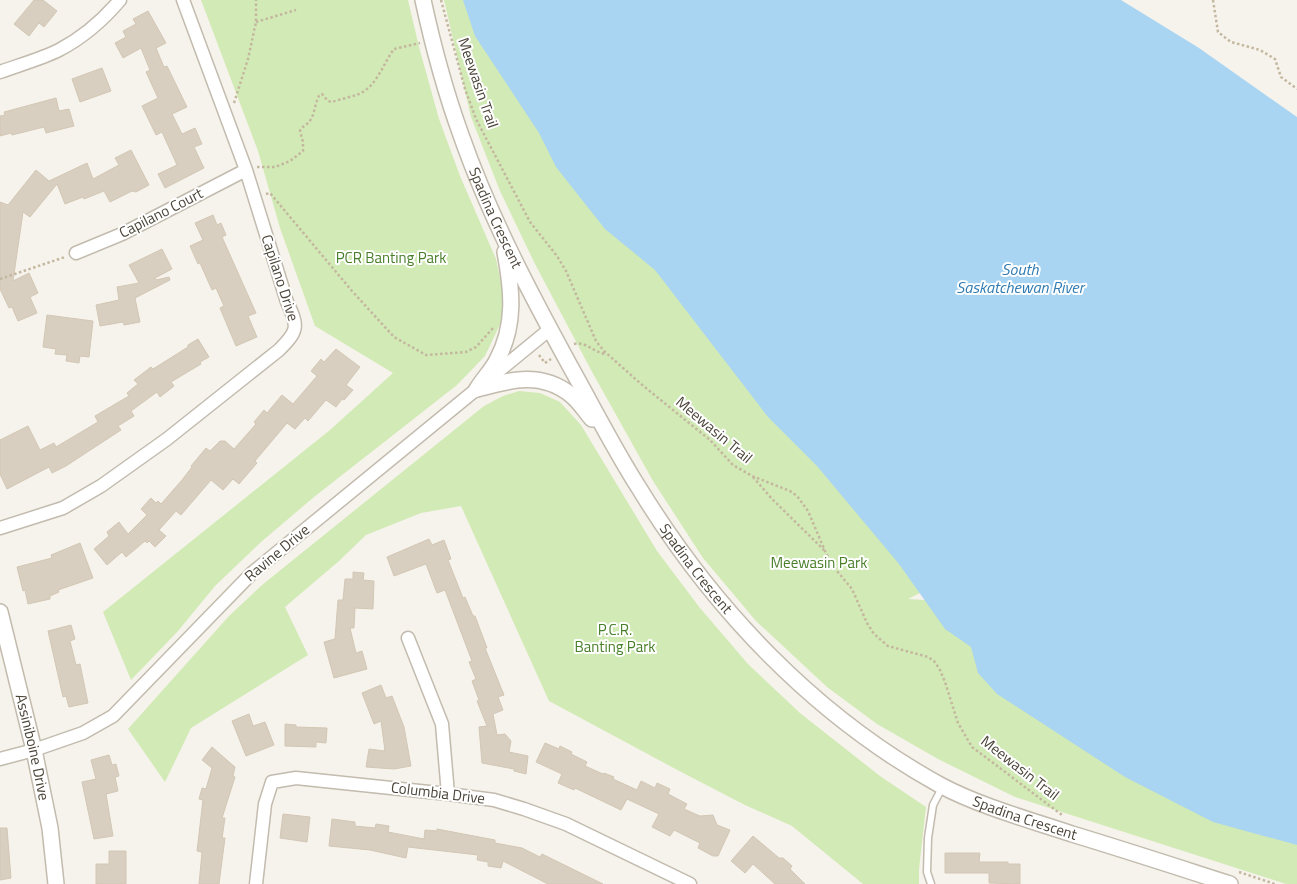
<svg xmlns="http://www.w3.org/2000/svg" width="1297" height="884" viewBox="0 0 1297 884" font-family="'Titillium Web',sans-serif">
  <style>
    .green { fill: #d2eab5 }
    .water { fill: #a9d4f2 }
    .building { fill: #d8cfc1; stroke: #d3c7b4 }
    .lines { fill: none; stroke-linecap: round; stroke-linejoin: round }
    .service-casing { stroke: #c2bbae; stroke-width: 9 }
    .minor-casing { stroke: #c2bbae; stroke-width: 15 }
    .tertiary-casing { stroke: #c2bbae; stroke-width: 18 }
    .path { stroke: #c4b79f; stroke-width: 2.5; stroke-dasharray: 2.5 2.5; stroke-linecap: butt }
    .service { stroke: #fff; stroke-width: 6 }
    .minor { stroke: #fff; stroke-width: 12 }
    .tertiary { stroke: #fff; stroke-width: 15 }
    .labels { text-anchor: middle; stroke-width: 4; stroke-linejoin: round; paint-order: stroke }
    .street-label { font-size: 15px; fill: #4b4439; stroke: #fff }
    .park-label { font-size: 15px; fill: #4a7f2a; stroke: #fff }
    .water-label { font-size: 16px; font-style: italic; fill: #2e7ab2; stroke: #fff }
  </style>
  <rect width="100%" height="100%" fill="#f6f3ec"/>
  <path class="green" d="M201,0h207l11,47 20,72 21,57 36,83 6,28 1,31 -18,38 -28,29 -143,112 -53,45 -46,44 -37,45 -47,49 -28,-68 227,-182 63,-57 -78,-47 -35,-98 -22,-77z
    M444,0h36l448,589 -20,10 33,2 356,233v50h-11l-271,-87 -77,-38 -61,-35 -50,-37 -71,-66 -53,-63 -50,-77 -62,-111 -56,-106 -35,-73 -29,-74z
    M519,391l21,2 20,9 21,23 76,126 43,57 48,56 52,49 80,63 46,31 -7,62v15h-56l-71,-58 -47,-21 -62,-32 -134,-72 -88,-195 -40,7 -55,22 -27,26 -54,46 23,48 -117,73 -26,54 -37,-53 101,-113 33,-31 222,-179 19,-10z"/>
  <path class="water" d="M463,0h658l78,48 98,69v728l-84,-23 -88,-45 -128,-83 -19,-21 -7,-26 -26,-18 -46,-65 -82,-98 -49,-49 -113,-147 -50,-41 -49,-62 -17,-34 -64,-97z"/>
  <path class="building" d="M34,0h9l14,11 -13,16 -5,-4 -10,13 -15,-12z
    M148,11l18,32 -10,5 8,19 3,-1 20,41 -15,7 10,20 13,-6 7,16 -8,3 10,21 -39,20 -7,-14 19,-9 -15,-33 -6,3 -14,-29 16,-8 -12,-26 4,-2 -9,-22 -18,10 -8,-15 11,-6 -3,-6 13,-7 -3,-5z
    M102,68l9,23 -31,11 -8,-23z
    M56,98l3,13 10,-2 5,17 -28,7 -2,-6 -32,8 -1,-2 -11,3v-20l5,-1 -1,-3z
    M131,150l18,35 -13,7 -4,-1 -22,11 -6,-11 -20,8 -1,-2 -18,7 -8,-20 -27,33 -7,-5 -10,69 16,-8 9,20 -8,4 7,16 -19,8 -6,-14 -3,1 -9,-19v-87l8,3 28,-35 13,11 38,-18 6,16 26,-14 -4,-7z
    M213,215l4,10 4,-2 5,12 -4,2 34,76 -8,3 9,21 -21,9 -16,-38 4,-2 -8,-18 -4,2 -12,-27 -2,1 -8,-18 13,-6 -8,-17z
    M162,249l10,20 -17,9 1,2 13,-3 1,3 -35,18 5,24 -16,3 -1,-3 -23,4 -4,-21 23,-5 -2,-13 22,-4 -10,-18z
    M47,315l46,6 -4,36 -9,-1 -1,7 -13,-2 1,-6 -12,-1 1,-5 -13,-2z
    M198,339l11,18 -9,5 1,2 -30,18 3,4 -14,11 -3,-5 -26,19 3,5 -16,10 3,4 -55,36 -14,7 -3,-6 -42,22 -7,-15v-34l28,-14 12,24 14,-7 2,4 42,-25 -3,-6 34,-20 -2,-3 11,-9 -4,-4 17,-13 2,2 35,-22v-2z
    M336,349l24,18 -14,18 7,5 -9,10 -2,-1 -6,8 -10,-7 -18,21 -3,-3 -10,11 -8,-6 -32,38 2,2 -18,21 -6,-5 -10,11 -12,-10 -30,35 -5,-4 -17,19 7,6 -11,11 -6,-6 -2,2 -2,-2 -19,16 -4,-5 -15,13 -13,-16 15,-13 -2,-4 12,-10 9,12 19,-19 -6,-6 10,-11 5,5 2,-2 3,3 21,-24 10,-13 -1,-1 15,-18 4,3 10,-10h5l9,8 22,-25 -2,-2 10,-12 3,3 15,-18 11,9 24,-28 -6,-5 10,-12 3,3z
    M429,539l3,6 12,-5 7,19 -3,1 15,38 2,-1 8,19h2l12,32h-2l19,47 -6,2 5,13 -10,4 4,21 8,-1 6,7 -2,11 19,4 -2,18 -12,-3v-2l-32,-6 -3,-36 8,-1 -10,-25 2,-1 -7,-19 4,-2 -7,-17 3,-1 -27,-71 -8,3 -11,-29 -32,12 -7,-19z
    M80,543l13,35 -35,12 1,2 -9,4v3l-22,5 -3,-14 -2,1 -6,-24 35,-9 -1,-3z
    M353,572l11,1 -1,7 11,1 -1,28 -18,-1 -1,20h-4l6,25 6,-2 5,18 -33,9 -10,-36 11,-3 3,-39h5l2,-21h8z
    M71,625l4,14 -5,2 6,24 4,-1 8,39 -19,4 -3,-11 -3,1 -15,-66z
    M381,685l5,13 6,-2 12,31 7,39 -17,3 -28,-2 3,-18 16,2 -4,-30 -7,3 -12,-31z
    M249,714l4,12 12,-4 9,23 -28,11 -14,-35z
    M285,724l11,1v2l31,1 -1,15 -10,-1v5l-31,-1z
    M545,743l14,6 1,-3 12,6 -1,2 16,8 -2,4 18,8 1,-1 10,4 -1,2 24,11 4,-9 14,7 2,-5 13,6 -2,5 19,10 -3,5 16,7 13,-1 4,10 13,5 -12,26h-5l-15,-8 2,-5 -26,-13 -4,6 -18,-9 7,-13 -32,-15 -6,11 -46,-22 -1,2 -16,-7 4,-9 -26,-12z
    M212,747l23,20 -2,9 2,1 -13,41h3l-3,20h3l-6,46h-20l3,-32 -5,-1 6,-51 -4,-1 3,-11 4,1 6,-21 -10,-8z
    M109,755l3,10 4,-1 3,12 -4,1 3,14 -12,3 7,42 -19,3 -12,-57 14,-3 -5,-19z
    M283,814l27,3 -3,25 -27,-4z
    M332,819l23,3v4l20,2 1,-4 13,2 -1,6 36,7 1,-9 12,1v-2l58,11v3l27,5 18,9 2,-3 61,30h-55l-45,-23 -2,7 -13,-2v-4l-11,-2 1,-5 -70,-8 -2,11 -36,-8 -41,-4z
    M0,828h7l4,50 -11,2z
    M753,836l26,22h4l9,8 -2,3 15,15h-30l-22,-20 -8,9 -14,-12z
    M109,851h17v33h-30v-20h13z
    M945,853h35l-1,9h29v2h12v20l-31,-1v-10h-44z"/>
  <g class="lines">
    <defs>
      <path id="service" d="M931,884l-4,-12 1,-34 5,-33 10,-19"/>
      <path id="minor" d="M0,72c19,-7 41,-13 59,-22 23,-12 44,-30 61,-50
        M76,253l46,-19 124,-64
        M0,528l63,-20 38,-22 66,-47 112,-89c19,-19 20,-23 8,-48l-41,-132 -63,-170
        M408,638l34,86 6,70
        M0,759l34,-9 49,-17 30,-17 139,-143 298,-244
        M256,884l9,-80 7,-22 24,-4 152,16 46,6 30,9 42,15 124,60"/>
      <g id="tertiary">
        <path id="s1" d="M423,0c10,46 22,91 38,135 28,80 68,156 109,231 23,41 44,83 69,122 74,121 176,228 301,297 39,21 90,35 132,49 53,16 105,33 158,50"/>
        <path d="M477,389c6,-10 15,-19 20,-29 19,-35 15,-71 8,-108"/>
        <path d="M477,389c33,-9 64,-18 94,6 8,6 14,16 21,24"/>
        <path id="s2" d="M0,612l34,138 16,78 6,56"/>
      </g>
    </defs>
    <use href="#service" class="service-casing"/>
    <use href="#minor" class="minor-casing"/>
    <use href="#tertiary" class="tertiary-casing"/>
    <path class="path" d="M441,0l24,89 11,30 54,103 27,34 9,15 30,70 8,10 37,33 69,56 23,25 19,11 38,15 7,5 11,15 17,40 7,14 20,24 15,34 7,11 14,12 40,11 6,4 6,9 5,12 13,41 14,24 90,68
      M1213,0l5,32 13,10 29,8 15,9 6,18 16,12
      M256,22l40,-12
      M234,103l14,-44 8,-37v-22
      M257,167h18l15,-6 13,-10v-9l-3,-11c3,-6 8,-6 11,-12 4,-7 4,-16 8,-23l3,-2 6,7 4,1c9,-3 19,-5 27,-8 18,-8 24,-30 35,-45l26,-6
      M266,194l4,-1 82,98 42,46 32,18 40,-3 10,-5 18,-20
      M0,279l65,-22
      M574,344c12,-3 19,8 31,10
      M539,355l6,8 6,-4
      M753,477l19,22 52,51
      M1239,872l36,12"/>
    <use href="#service" class="service"/>
    <use href="#minor" class="minor"/>
    <use href="#tertiary" class="tertiary"/>
  </g>
  <g class="labels">
    <g class="street-label">
      <text transform="translate(478 83) rotate(71)" y="5">Meewasin Trail</text>
      <text transform="translate(161 213) rotate(-27)" y="5">Capilano Court</text>
      <text dy="5" stroke="none"><textPath href="#s1" startOffset="230">Spadina Crescent</textPath></text>
      <text transform="translate(280 278) rotate(72)" y="5">Capilano Drive</text>
      <text transform="translate(714 430) rotate(40)" y="5">Meewasin Trail</text>
      <text transform="translate(277 553) rotate(-40)" y="5">Ravine Drive</text>
      <text dy="5" stroke="none"><textPath href="#s1" startOffset="635">Spadina Crescent</textPath></text>
      <text dy="5" stroke="none"><textPath href="#s2" startOffset="139">Assiniboine Drive</textPath></text>
      <text transform="translate(1020 768) rotate(38)" y="5">Meewasin Trail</text>
      <text transform="translate(438 793) rotate(7)" y="5">Columbia Drive</text>
      <text dy="5" stroke="none"><textPath href="#s1" startOffset="1055">Spadina Crescent</textPath></text>
    </g>
    <g class="park-label">
      <text x="391" y="263">PCR Banting Park</text>
      <text x="819" y="568">Meewasin Park</text>
      <text x="615" y="635">P.C.R.<tspan x="615" dy="17">Banting Park</tspan></text>
    </g>
    <g class="water-label">
      <text x="1020" y="275">South<tspan x="1020" dy="18">Saskatchewan River</tspan></text>
    </g>
  </g>
</svg>
